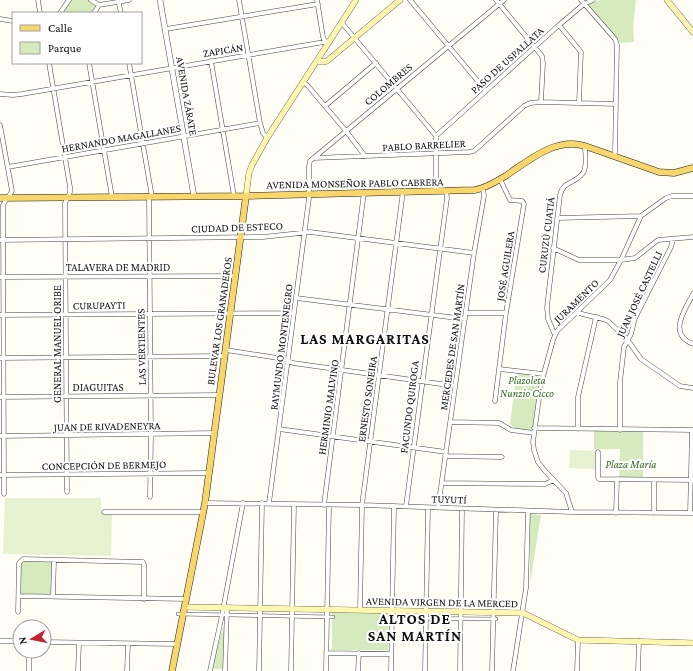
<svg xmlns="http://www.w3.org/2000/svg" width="693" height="671" viewBox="0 0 693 671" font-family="'Crimson Pro',serif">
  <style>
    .green { fill: #d5ebbd }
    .pitch { fill: #e6f2cf }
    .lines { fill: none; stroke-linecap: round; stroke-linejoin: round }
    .pedestrian-casing { stroke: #444; stroke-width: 4 }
    .minor-casing { stroke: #444; stroke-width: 5 }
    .tertiary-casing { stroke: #444; stroke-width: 6 }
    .secondary-casing { stroke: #333; stroke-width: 6 }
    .primary-casing { stroke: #222; stroke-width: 7 }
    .pedestrian { stroke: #fff; stroke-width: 3 }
    .minor { stroke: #fff; stroke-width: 4 }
    .tertiary { stroke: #fff; stroke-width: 5 }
    .secondary { stroke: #fff6b0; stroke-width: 5.5 }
    .primary { stroke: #f9d66b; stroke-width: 6 }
    .labels { text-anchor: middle; stroke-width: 4; stroke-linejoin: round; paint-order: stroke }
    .street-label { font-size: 11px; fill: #111; stroke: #fff }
    .park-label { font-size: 11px; font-style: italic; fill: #2f6b1f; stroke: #fff }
    .district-label { font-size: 15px; font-weight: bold; letter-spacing: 1px; fill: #111; stroke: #fff }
  </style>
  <rect width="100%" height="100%" fill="#fffdf5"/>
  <path class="green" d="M72,0h17l7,5 -5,8h-26l-1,-1z
    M600,0h36l-3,26 1,16 -14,1 -33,-38z
    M517,371l24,4 -9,55c-8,0 -17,0 -22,-6z
    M594,431l49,1v47h-24l1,-30h-26z
    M530,514l11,1 -11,68z
    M54,560l-1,37 -34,-1 2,-35z
    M332,611h57l-1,39h-56z
    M224,627l2,1 -2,41h-13l12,-41z"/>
  <path class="pitch" d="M570,450l25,1v18l-26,-1z
    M5,498h96v14l11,1 -1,43 -108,-2z"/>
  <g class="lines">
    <defs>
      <path id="pedestrian" d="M178,614l155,3
        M386,618l110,1"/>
      <path id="minor" d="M38,0l2,13
        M91,0l8,5 30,-5
        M118,0l3,13
        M239,0l21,123 3,10 4,5
        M317,0l6,37 3,7
        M410,0l76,91
        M496,0l46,56 1,7 -2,39
        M581,0l34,39 2,6 -2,107 -1,4
        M60,13l9,-13
        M94,13l5,-8
        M0,19l13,2
        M342,23l94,113v55
        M559,25l22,27 -2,51
        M166,29l152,-25
        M211,61l23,135
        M49,63l21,124v5l-5,11 2,289
        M89,63l23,134
        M129,63l23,134
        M303,82l5,4 38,45 19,25
        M0,94l13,1 9,-1 308,-53
        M325,106l51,-43
        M0,125l12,66 -9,14 1,289
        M436,136l123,-111 25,-21 9,-4
        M313,158l156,-6 5,-1 50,-45 6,-3 11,-1 75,2
        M8,167l252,-44
        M149,197l2,238 -1,62
        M557,218l84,-2 25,-18 6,-2h21
        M0,240l263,-3 47,-5 164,21
        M553,248l26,12h42l14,-2 23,-18 35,-3
        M0,277l236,-1
        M693,294c-8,16 -26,40 0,50
        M296,298l169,21
        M578,312l4,2 21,5 5,2 19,18 14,20 39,27 13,2
        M466,313h40
        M0,315l294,-2
        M555,335l-7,-16 -1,-12 13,-112c3,-15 19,-12 24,-24 3,-7 1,-18 1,-25
        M226,350l58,9 9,4 162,23
        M0,358l225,-2
        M500,369l43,5
        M0,397l220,-2
        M495,401l11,-88 18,-109 -2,-3 -12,-1 -10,-21
        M450,422l49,1 12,7 23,3
        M534,428l159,2
        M279,429l167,23
        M578,429v-32l18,-80
        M620,430v-48l4,-35 7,-13 4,-16 36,-71 2,-8
        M0,436l215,-3
        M598,452v25l1,2 94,1
        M445,456l57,1
        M0,475l209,-2
        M442,483l103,1 9,-4
        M205,503l157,2 210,7 121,1
        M269,503l40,-305v-32l1,-5 194,-161
        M324,505l40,-313
        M406,506l41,-308 -1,-8
        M438,508l36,-255 10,-57 -1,-8
        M104,512h100
        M572,512l-6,-19 -21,-22 -7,-9 -4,-12 -1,-8 8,-58 12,-44 4,-9 53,-51 11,-20 20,-44
        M616,513l1,-34
        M654,513v-33
        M690,513l2,-83
        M19,596l167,3
        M53,597l1,-37
        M360,610l2,-105 41,-314
        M18,612l1,-49 4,-4 120,3 1,3v34
        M0,641h20
        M44,642l133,2
        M326,653l65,1
        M29,671v-20
        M78,671l1,-28
        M127,671l1,-27
        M210,671l12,-56 21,-112
        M225,671l2,-63
        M259,671l3,-168
        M291,671l3,-167
        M326,671l3,-166
        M358,671l1,-18
        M391,671l3,-165
        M425,671l3,-163
        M460,671l2,-162
        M492,671l4,-161
        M513,671l13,-83 2,-77
        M577,671l1,-31
        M638,671l1,-30"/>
      <path id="tertiary" d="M160,0l34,196"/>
      <path id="secondary" d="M667,0l26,32
        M318,61l5,1 4,-1 73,-61
        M246,196l3,-23 3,-8 15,-27 89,-138
        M185,607l338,6 55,27 115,3"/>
      <path id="primary" d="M0,198l246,-2 229,-6c11,-2 20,-8 29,-13 24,-16 51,-40 81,-31l74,26 15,1 19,-5
        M172,671l33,-168 41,-307"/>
    </defs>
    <use href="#pedestrian" class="pedestrian-casing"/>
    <use href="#minor" class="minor-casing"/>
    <use href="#tertiary" class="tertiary-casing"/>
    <use href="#secondary" class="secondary-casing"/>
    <use href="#primary" class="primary-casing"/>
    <use href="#pedestrian" class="pedestrian"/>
    <use href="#minor" class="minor"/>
    <use href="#tertiary" class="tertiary"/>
    <use href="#secondary" class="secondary"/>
    <use href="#primary" class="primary"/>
  </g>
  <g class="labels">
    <g class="street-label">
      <text transform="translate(223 50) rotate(-9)" y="4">ZAPICÁN</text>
      <text transform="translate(507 60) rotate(-42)" y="4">PASO DE USPALLATA</text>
      <text transform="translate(388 84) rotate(-40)" y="4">COLOMBRES</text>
      <text transform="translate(187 96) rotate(80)" y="4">AVENIDA ZÁRATE</text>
      <text transform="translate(121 138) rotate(-10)" y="4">HERNANDO MAGALLANES</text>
      <text transform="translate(424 145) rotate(-3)" y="4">PABLO BARRELIER</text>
      <text transform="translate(355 183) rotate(-1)" y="4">AVENIDA MONSEÑOR PABLO CABRERA</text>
      <text transform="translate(237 227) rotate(-2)" y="4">CIUDAD DE ESTECO</text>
      <text transform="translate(546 235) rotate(-83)" y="4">CURUZÚ CUATIÁ</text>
      <text transform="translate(505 266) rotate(-81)" y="4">JOSÉ AGUILERA</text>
      <text x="118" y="271">TALAVERA DE MADRID</text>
      <text transform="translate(639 294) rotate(-65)" y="4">JUAN JOSÉ CASTELLI</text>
      <text transform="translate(576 301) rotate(-44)" y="4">JURAMENTO</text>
      <text transform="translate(99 305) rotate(-1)" y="4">CURUPAYTI</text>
      <text transform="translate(219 321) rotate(-82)" y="4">BULEVAR LOS GRANADEROS</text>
      <text transform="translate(57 344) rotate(-90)" y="4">GENERAL MANUEL ORIBE</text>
      <text transform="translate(141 347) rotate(-91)" y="4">LAS VERTIENTES</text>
      <text transform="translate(281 347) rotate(-83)" y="4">RAYMUNDO MONTENEGRO</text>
      <text transform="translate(452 347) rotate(-82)" y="4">MERCEDES DE SAN MARTÍN</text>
      <text x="98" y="391">DIAGUITAS</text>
      <text transform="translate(367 399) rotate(-82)" y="4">ERNESTO SONEIRA</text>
      <text transform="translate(328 407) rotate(-82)" y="4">HERMINIO MALVINO</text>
      <text transform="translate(409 407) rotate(-83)" y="4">FACUNDO QUIROGA</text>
      <text transform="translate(107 426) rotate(-1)" y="4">JUAN DE RIVADENEYRA</text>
      <text transform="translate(104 465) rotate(-1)" y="4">CONCEPCIÓN DE BERMEJO</text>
      <text transform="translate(449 499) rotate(2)" y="4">TUYUTÍ</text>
      <text transform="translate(442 602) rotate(1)" y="4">AVENIDA VIRGEN DE LA MERCED</text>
    </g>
    <g class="park-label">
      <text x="527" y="384">Plazoleta<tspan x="527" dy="13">Nunzio Cicco</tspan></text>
      <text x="631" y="468">Plaza María</text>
    </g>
    <g class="district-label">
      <text x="365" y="344">LAS MARGARITAS</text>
      <text x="415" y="624">ALTOS DE<tspan x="415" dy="17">SAN MARTÍN</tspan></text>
    </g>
  </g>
  <rect x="12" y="12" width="130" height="52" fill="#ffffff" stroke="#a0a0a0"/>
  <rect x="20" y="25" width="20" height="6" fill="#f9d66b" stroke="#a0a0a0"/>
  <text x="48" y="32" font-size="12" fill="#111111">Calle</text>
  <rect x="20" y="42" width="20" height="12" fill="#d5ebbd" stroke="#a0a0a0"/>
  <text x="48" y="52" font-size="12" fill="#111111">Parque</text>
  <g transform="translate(32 639) rotate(260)"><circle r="19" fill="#ffffff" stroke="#a0a0a0"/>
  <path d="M0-3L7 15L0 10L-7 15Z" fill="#c4262e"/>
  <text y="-6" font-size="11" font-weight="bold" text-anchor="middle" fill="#111111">N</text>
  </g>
</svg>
